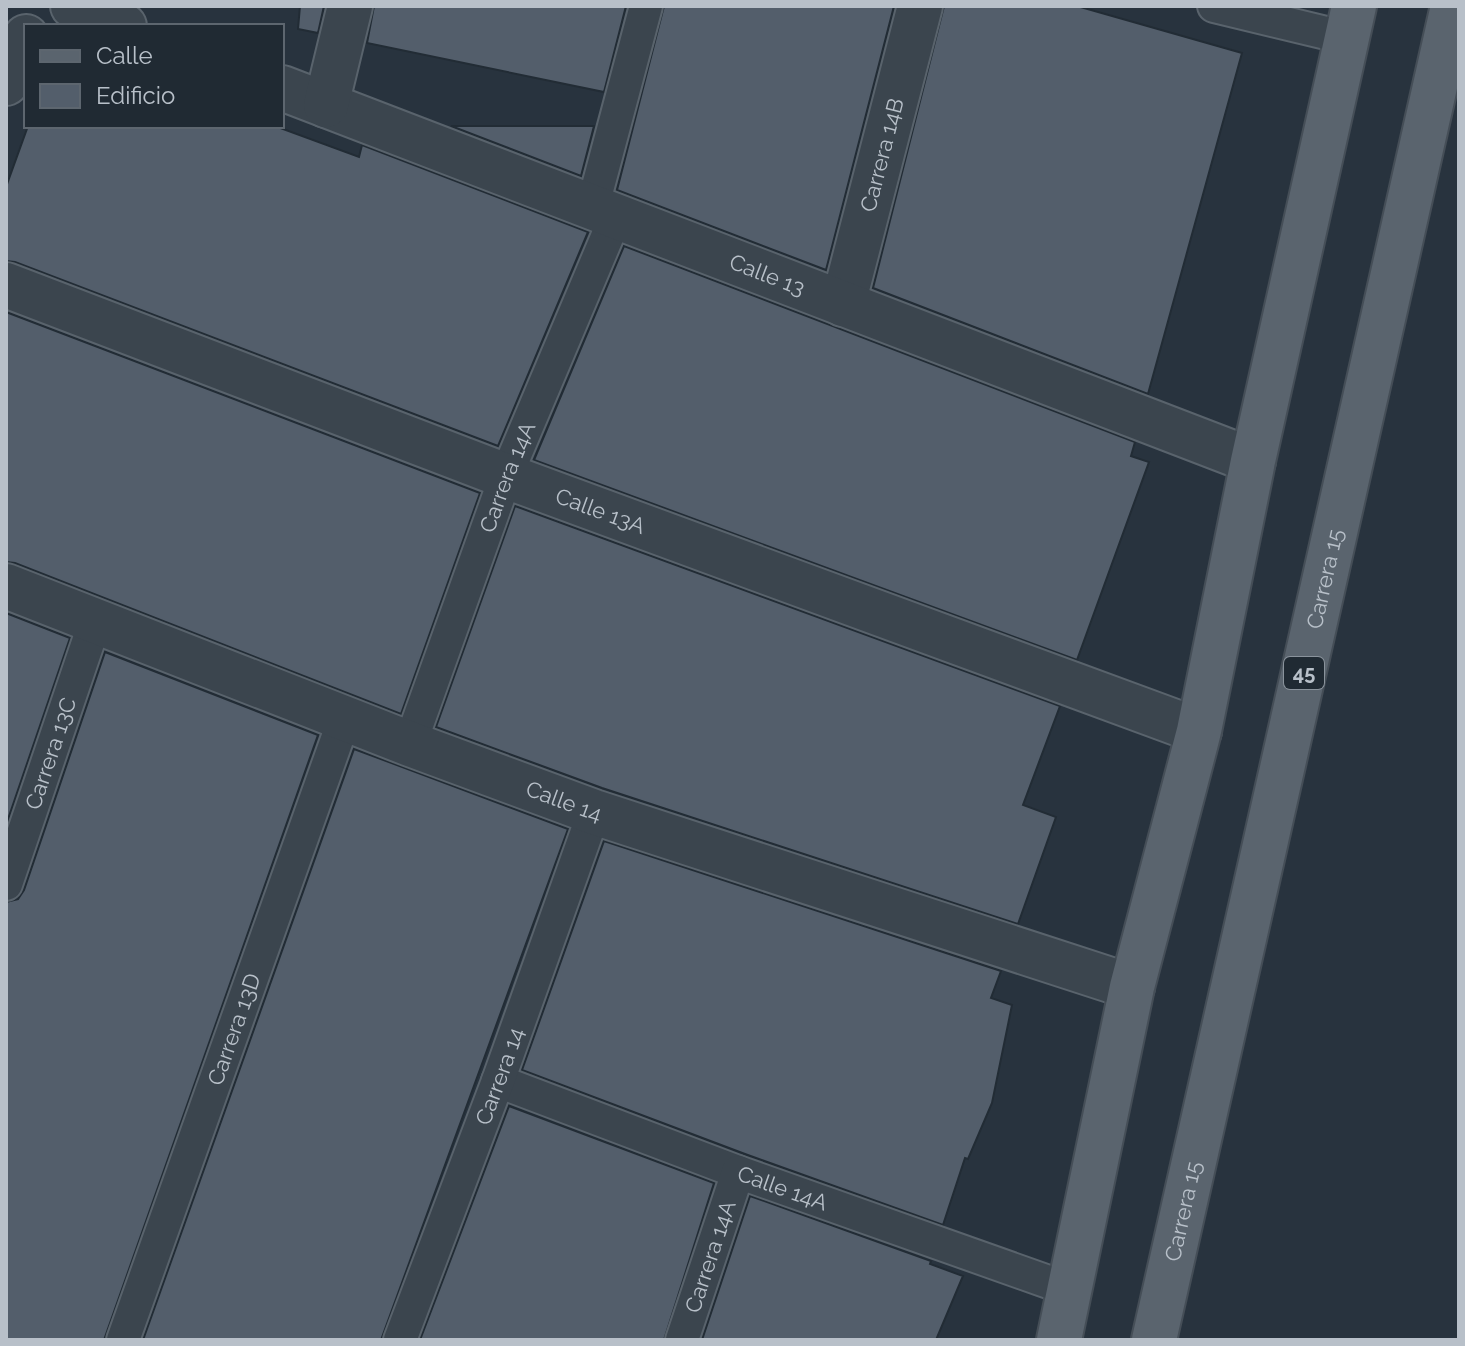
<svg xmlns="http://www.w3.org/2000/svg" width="1465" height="1346" viewBox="0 0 1465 1346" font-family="Raleway,sans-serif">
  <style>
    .building { fill: #535e6b; stroke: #222c35; stroke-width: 2 }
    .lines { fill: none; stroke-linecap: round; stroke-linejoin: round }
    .service-casing { stroke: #59636c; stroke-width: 36 }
    .pedestrian-casing { stroke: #59636c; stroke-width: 48 }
    .minor-casing { stroke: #59636c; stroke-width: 48 }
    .primary-casing { stroke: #454e57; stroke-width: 48 }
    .service { stroke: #3b454e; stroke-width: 32 }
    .pedestrian { stroke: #3b454e; stroke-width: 44 }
    .minor { stroke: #3b454e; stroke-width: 44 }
    .primary { stroke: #5a646e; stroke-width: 44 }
    .labels { text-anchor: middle; stroke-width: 7; stroke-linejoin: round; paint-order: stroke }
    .shield { fill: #202a33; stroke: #8a939c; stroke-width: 2 }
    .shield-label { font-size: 20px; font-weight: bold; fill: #b8c0c9 }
    .street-label { font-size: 22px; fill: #b8c0c9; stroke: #202a33 }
  </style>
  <rect width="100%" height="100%" fill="#28333e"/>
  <path class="building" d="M300,6h24l-6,27 -20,-4z
    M374,6h252l-22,86 -237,-49z
    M664,6h230l-68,264 -209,-80z
    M944,6h133l165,47 -94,341 -275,-106z
    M28,126h247l84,31 3,-12 226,87 -90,214 -483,-184 -9,-1v-74z
    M451,126h143l-13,50z
    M624,246l511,196 -4,14 18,6 -72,198 -543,-200z
    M6,312l474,181 -79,221 -386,-151 -9,-1z
    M515,506l545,200 -37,99 33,12 -38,107 -416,-136 -166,-61z
    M6,613l64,25 -64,187z
    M105,652l213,83 -214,605h-98v-438l12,-3 6,-9z
    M354,749l214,80 -187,511h-238z
    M604,841l397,130 -10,27 21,7 -20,98 -24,56 -3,-1 -22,67 -198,-71 -223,-84z
    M509,1106l205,77 -50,157h-244z
    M750,1196l181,65 -1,3 33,12 -27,64h-234z"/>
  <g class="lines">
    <defs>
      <g id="service">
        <path d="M1214,6l133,32"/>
        <path d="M592,209l54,-203"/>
        <path id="s1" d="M410,744l96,-268 110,-260"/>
        <path id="s2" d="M6,884l89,-262"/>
        <path id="s3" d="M498,1081l240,91 333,118"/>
        <path id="s4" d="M123,1340l222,-623"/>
        <path id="s5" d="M400,1340l98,-259 96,-269"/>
        <path id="s6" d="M682,1340l56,-168"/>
      </g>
      <g id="pedestrian">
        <path id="s7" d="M843,304l77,-298"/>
      </g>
      <g id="minor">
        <path d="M73,6l51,20"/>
        <path d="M6,83l20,-46"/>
        <path id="s8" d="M282,88l971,373"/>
        <path d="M326,105l24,-99"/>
        <path id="s9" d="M6,285l500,191 693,255"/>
        <path id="s10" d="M6,586l404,158 184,68 538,175"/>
      </g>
      <g id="primary">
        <path d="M1059,1340l73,-353 67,-256 54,-270 101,-455"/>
        <path id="s11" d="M1154,1340l299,-1334"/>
      </g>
    </defs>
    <use href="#service" class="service-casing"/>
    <use href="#pedestrian" class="pedestrian-casing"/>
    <use href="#minor" class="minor-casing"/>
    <use href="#primary" class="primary-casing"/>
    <use href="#service" class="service"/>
    <use href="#pedestrian" class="pedestrian"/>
    <use href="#minor" class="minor"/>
    <use href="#primary" class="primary"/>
  </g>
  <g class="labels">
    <rect class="shield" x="1284" y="657" width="40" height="32" rx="6"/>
    <g class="shield-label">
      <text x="1304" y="680">45</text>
    </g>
    <g class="street-label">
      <text dy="8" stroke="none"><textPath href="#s7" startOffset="154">Carrera 14B</textPath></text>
      <text dy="8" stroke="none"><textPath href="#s8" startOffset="520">Calle 13</textPath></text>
      <text dy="8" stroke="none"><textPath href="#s1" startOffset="284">Carrera 14A</textPath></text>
      <text dy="8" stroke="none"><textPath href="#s9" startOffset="636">Calle 13A</textPath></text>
      <text dy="8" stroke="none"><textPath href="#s11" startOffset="780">Carrera 15</textPath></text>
      <text dy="8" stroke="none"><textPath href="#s2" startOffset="138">Carrera 13C</textPath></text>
      <text dy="8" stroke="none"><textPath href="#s10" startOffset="598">Calle 14</textPath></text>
      <text dy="8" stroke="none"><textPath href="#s4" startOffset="330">Carrera 13D</textPath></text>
      <text dy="8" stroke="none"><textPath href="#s5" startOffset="282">Carrera 14</textPath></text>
      <text dy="8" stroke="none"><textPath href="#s3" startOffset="304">Calle 14A</textPath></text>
      <text dy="8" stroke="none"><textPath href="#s11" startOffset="132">Carrera 15</textPath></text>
      <text dy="8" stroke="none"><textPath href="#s6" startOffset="88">Carrera 14A</textPath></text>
    </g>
  </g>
  <rect width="1465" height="1346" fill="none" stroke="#b8c0c9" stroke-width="16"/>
  <rect x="24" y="24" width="260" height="104" fill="#202a33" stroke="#5d666f" stroke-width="2"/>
  <rect x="40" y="50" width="40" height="12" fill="#5a646e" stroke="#5d666f" stroke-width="2"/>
  <text x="96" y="64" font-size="24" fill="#b8c0c9">Calle</text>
  <rect x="40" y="84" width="40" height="24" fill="#535e6b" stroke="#5d666f" stroke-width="2"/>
  <text x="96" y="104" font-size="24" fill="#b8c0c9">Edificio</text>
</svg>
